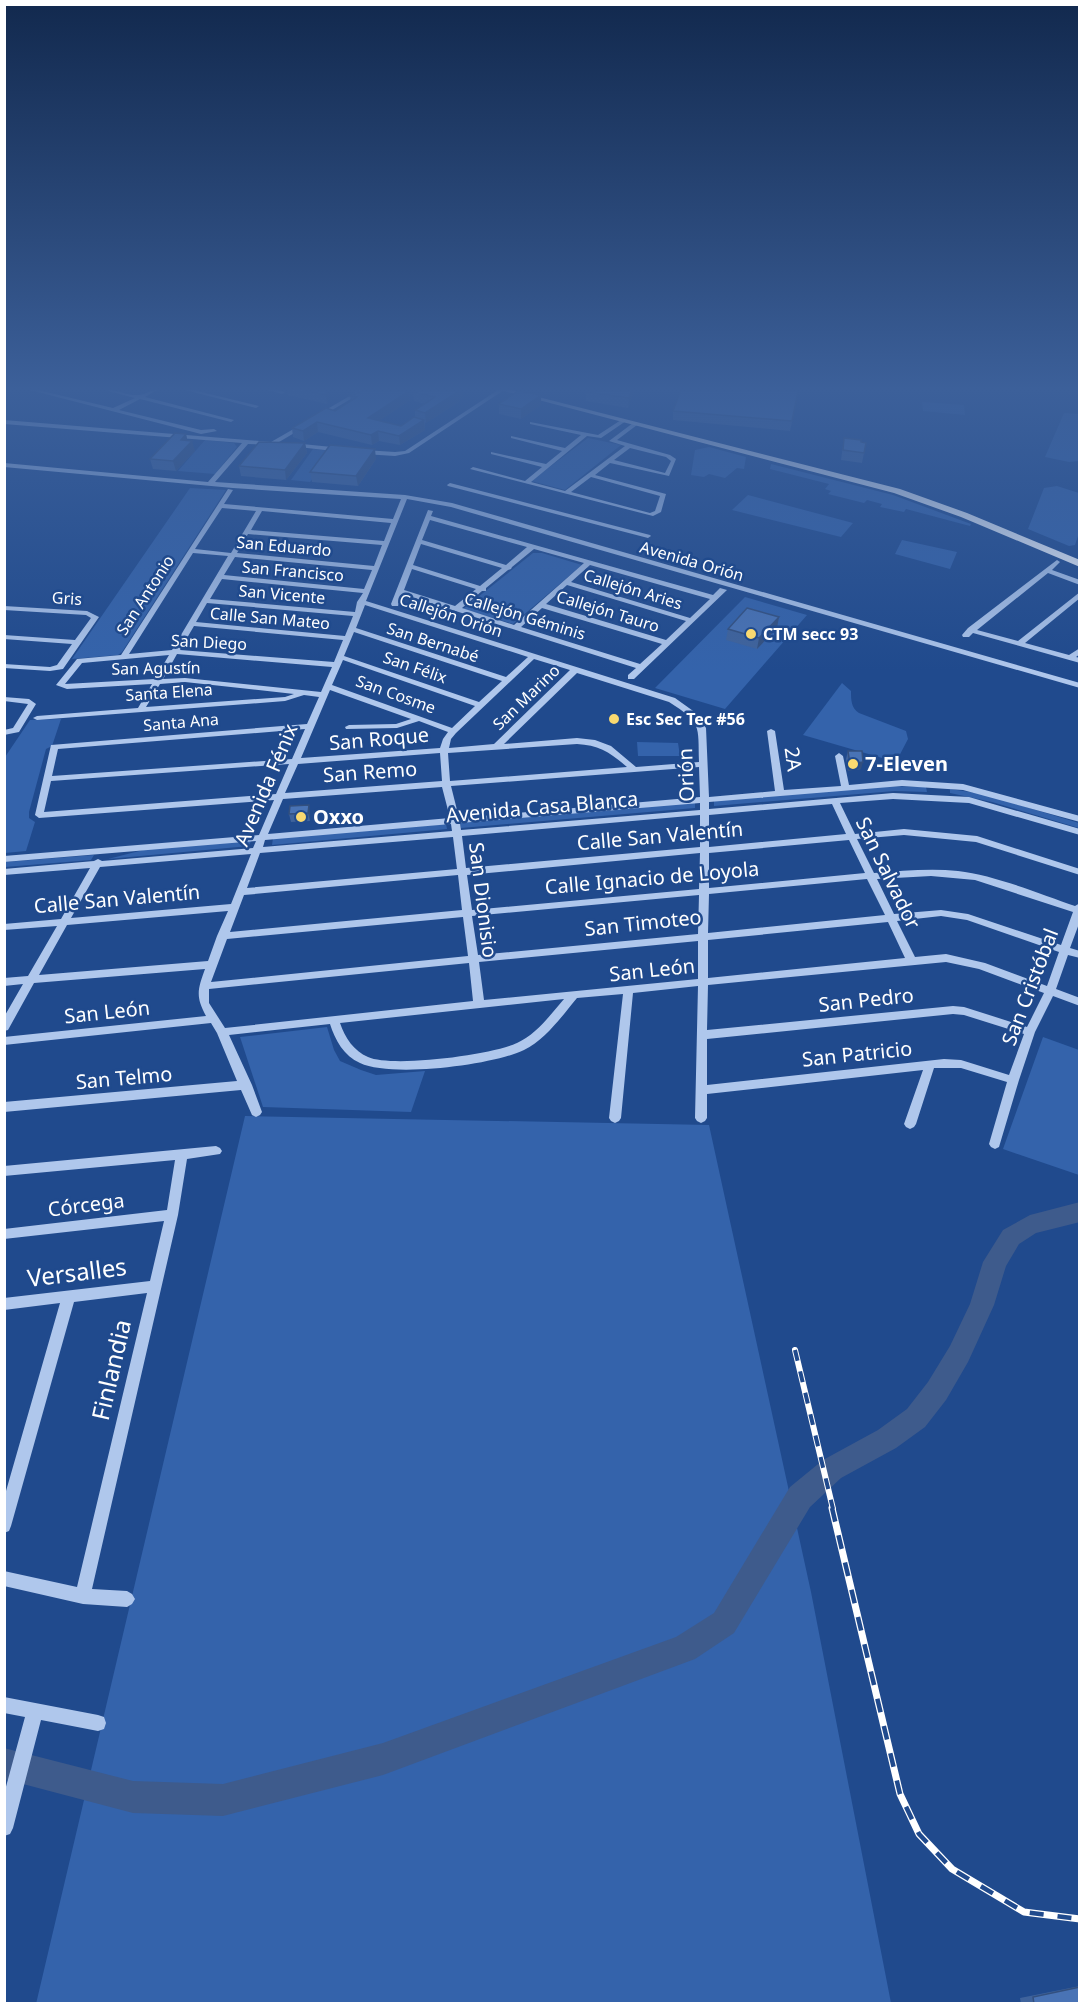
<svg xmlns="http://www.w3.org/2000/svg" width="1084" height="2008" viewBox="0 0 1084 2008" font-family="'Noto Sans',sans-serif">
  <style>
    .green { fill: #3463ab }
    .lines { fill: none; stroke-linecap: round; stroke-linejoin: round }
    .river { fill: #3e5b8c; fill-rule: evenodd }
    .minor { fill: #afc7ec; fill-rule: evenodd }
    .major { fill: #f4f8ff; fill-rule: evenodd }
    .rail-far1-casing { stroke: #fff; stroke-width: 6 }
    .rail-casing { stroke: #fff; stroke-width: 7 }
    .rail-far1 { stroke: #204a8d; stroke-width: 4; stroke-dasharray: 11; stroke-linecap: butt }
    .rail { stroke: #204a8d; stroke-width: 4.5; stroke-dasharray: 14; stroke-linecap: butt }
    .wall { fill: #3f639c }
    .shaded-wall { fill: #33507f }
    .building { fill: #4973b5; stroke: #33507f; stroke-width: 1.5 }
    .poi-dot { fill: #f9d970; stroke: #204a8d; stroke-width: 2 }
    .labels { text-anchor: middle; stroke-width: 5; stroke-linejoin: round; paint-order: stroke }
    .far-street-label { font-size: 16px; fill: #fff; stroke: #204a8d }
    .far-poi-label { font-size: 16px; font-weight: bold; fill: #fff; stroke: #204a8d; text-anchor: start }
    .street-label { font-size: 20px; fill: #fff; stroke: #204a8d }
    .poi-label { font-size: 20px; font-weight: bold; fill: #fff; stroke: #204a8d; text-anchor: start }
    .near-street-label { font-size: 24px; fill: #fff; stroke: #204a8d }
  </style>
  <rect width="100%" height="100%" fill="#204a8d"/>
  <path class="green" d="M922,402l42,3 1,10 -42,-4z
    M1064,413l15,1v47l-10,1 -24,-5z
    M588,438l33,7 -56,45 -34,-9z
    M205,440l29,3 3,4 -22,27 -37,-3z
    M709,447l37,10 -2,12 -7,-1 -12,10 -16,-4 -5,3 -13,-2 4,-25z
    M313,449l20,2 -23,31 -19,-2z
    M771,464l122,31 78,29 -1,2 -64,-17 -2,3 -24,-5 2,-3 -15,-4 -3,3 -36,-9 3,-3 -6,-2 4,-5 -59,-15z
    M1057,486l22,7v40l-4,12 -6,1 -41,-17 16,-41z
    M190,488l36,2 -104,162 -4,3 -46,4z
    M748,495l105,28 -12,14 -109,-27z
    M902,540l55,12 -7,17 -55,-15z
    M533,553h9l40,12 -69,59 -50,-15z
    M745,597l62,18 -82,94 -70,-21z
    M842,683l9,8c0,9 0,17 8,22l47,18 2,8 -12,23 -93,-27z
    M61,719l-9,27 -6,3 -17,63v6l6,4 -9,29 -21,2v-96l25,-37z
    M637,742l41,1 2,13h-42z
    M881,786l45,1 1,5 -32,-1 -181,15v-6z
    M950,789l33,5 96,29v5l-87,-26 -42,-9z
    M695,802v6l-234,20 -1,-6z
    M446,824l1,5 -175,16 1,-7z
    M251,841l-2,5 -141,13 39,-10z
    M94,855l-3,5 -86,7v-5z
    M327,1027l7,23 6,11 21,9 15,5 49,-4 -14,41 -148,-5 -23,-70z
    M1043,1037l36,13v125l-76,-26z
    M245,1116l464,9 102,467 80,411 -855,1z"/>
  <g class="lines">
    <path class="river" d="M1080,1202v20l-44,11 -17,11 -13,22 -12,39 -26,57 -22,38 -21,27 -29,21 -55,30 -31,29 -76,126 -39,26 -312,116 -160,41 -90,-3 -129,-34v-31l129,33 90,3 160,-41 293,-106 38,-24 76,-126 33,-27 55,-30 29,-21 21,-27 22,-36 20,-42 13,-42 20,-32 27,-15z"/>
    <path class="minor" d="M30,390h8l75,18 22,-10 -27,-7v-1c10,0 20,6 30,5 7,0 12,-5 19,-5l-12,7 89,23 -3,2 -91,-23 -21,11 82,20 13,-1 3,2 -16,3z
      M185,390h8l66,16 -3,2z
      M268,390h10l7,2 -3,2z
      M360,390h6l-44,26 -5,-1z
      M498,390h6l-95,63 -14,3 -31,-2 -3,-2 3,-2 31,2 10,-1z
      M4,420l267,22 33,-19 3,2 -1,1 -32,19 -26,-1 -33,38 190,13 47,8 628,180v5l-629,-181 -44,-8 -41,102 309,97 21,15 10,15 3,69 66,-6 -8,-60 4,-2 4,2 9,59 57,-4 -6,-30 4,-3 4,3 6,29 53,-5 61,4 117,32v6l-117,-32 -61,-4 -193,16v7l184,-16 76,4 111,32v6l-111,-32 -76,-4 -53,4 15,31 49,-5 73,7 103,33v6l-104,-33 -72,-7 -47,4 17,34c28,-2 56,-5 84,-2 36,4 82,23 117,35l5,-3v18l-10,27 10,3v7l-12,-3 -12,34 24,9v8l-27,-10 -18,36 -16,48 -20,67 -4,2 -4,-2 -2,-3 18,-62 -46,-14h-27l-18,56 -2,3 -4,2 -4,-2 -2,-3 19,-54 -216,24v24l-2,3 -4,2 -4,-2 -2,-3 3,-132 -65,7 -12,125 -2,3 -4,2 -4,-2 -2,-3 14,-124 -46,4c-15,18 -31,41 -53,52 -31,15 -132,28 -164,13 -16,-7 -25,-23 -30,-39l-101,11 23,50 10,27 -2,3 -4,2 -4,-2 -11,-25 -237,22v-10l233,-21 -20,-48 -6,-10 -207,22v-8l202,-21c-11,-20 -8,-27 -1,-47l-171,14 -26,47 -4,1v-14l19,-33 -19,2v-8l24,-2 29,-50 -53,4v-6l57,-5 29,-51 -86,7v-6l90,-8 4,-2 4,2 151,-13 3,-7 -252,21v-6l255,-21 15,-35 -235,18 -4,-3 16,-70 256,-21 12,-27 -15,-2 -19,6 -248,19 -4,-2 4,-2 101,-8 14,-24 -85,5 -11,-4 21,-26 44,-4 107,-166 5,1 -9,14 169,15 8,-20 -168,-11 -229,-21v-4l204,19 34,-39 -238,-19zM222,508l34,3 -25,42 -36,-4zM262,511l129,12 -7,18 -133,-11zM248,534l134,11 -8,21 -137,-13zM193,553l35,3 -56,94 -43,4zM235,557l137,13 -8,19 -140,-14zM222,579l141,14 -6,9 -2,10 -145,-13zM207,603l146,13 -8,20 -149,-14zM365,605l163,52 -22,20 -150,-49zM194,626l149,14 -9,22 -154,-12zM354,632l148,49 -23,21 -135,-46zM177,654l155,13 -11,25 -136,-14 -22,1zM169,655l-14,24 -90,5 17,-21zM534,659l36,11 -76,74 -45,4 2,-9 5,-6zM343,660l132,46 -23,22 -120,-43zM577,673l92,29c33,21 29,23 30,60l-63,5 -25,-21 -16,-6 -18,-2 -73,6zM185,682l109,12 -9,3 -139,10 14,-23zM330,690l81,29 -15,5 -47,1 -4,2 1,2 51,-1 22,-7 29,11 -5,7 -3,9 -139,10zM305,729l-13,30 -240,17 6,-27zM577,744c22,1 34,9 50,23l-177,14 -2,-28zM440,753l2,28 -157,12 13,-29zM289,764l-13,30 -232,18 7,-31zM699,767l1,30 -241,21 -8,-32zM442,787l8,31 -182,16 15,-35zM700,803v7l-239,20 -1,-7zM832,804l14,30 -137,13v-32zM700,815v32l-234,21 -4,-32zM451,824l1,7 -189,16 2,-7zM453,837l4,32 -210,19 13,-35zM849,840l16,33 -156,15v-35zM700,853l-1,36 -227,21 -5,-35zM251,854l-20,50 -160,14 29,-51zM458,875l4,35 -232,22 14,-37zM931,876l44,4 98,32 -12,33 -93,-31 -27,-4 -47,4 -17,-35zM867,879l18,36 -177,18 1,-39zM699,895l-1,39 -220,21 -6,-39zM228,911l-11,25 -9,25 -169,14 28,-50zM941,916l26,4 92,32 -12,34 -62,-23 -39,-9 -31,3 -18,-36zM463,917l5,39 -257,26 16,-43zM888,922l17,36 -197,20v-38zM698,941v38l-214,21 -5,-38zM946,962l33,7 65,24 -17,34 -63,-20 -11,-1 -246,24 1,-45zM469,963l4,38 -248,27 -16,-25v-14zM564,999c-14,16 -27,35 -47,44 -24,12 -125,25 -149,14 -14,-6 -23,-19 -28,-34zM953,1014l11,1 60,19 -15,41 -48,-15 -17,-1 -237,26v-46z
      M621,420l5,1 -25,17 -14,-2 -56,46 34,9 60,-45 -16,-5 24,-18h4v2l-20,15 53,15 6,4 -7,17 -59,-13 -15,12 71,19 -5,18 -8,4 -183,-47 3,-2 52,14 17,-14 -51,-13v-2l55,12 16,-13 -51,-13v-2l54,12 16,-13 -51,-11v-2l68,13zM630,448l36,9 5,4 -6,12 -51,-13zM591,477l69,19 -5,15 -5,2 -79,-21z
      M292,443l50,5 3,2 -3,2 -52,-6v-2z
      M450,483l200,52 1,1 -3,2 -200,-52 -1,-1z
      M428,510l5,1 -2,5 282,79 7,-7 7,2 -93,89h-6v-4l8,-7 -234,-74 -4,12h-6l-1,-2zM430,520l97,27 -21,18 -84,-25zM421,544l81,24 -22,18 -67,-21zM534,549l50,14 -70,62 -52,-17 20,-17h4v-3l22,-18 3,-1 1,-2zM590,565l120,34 -20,19 -119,-36zM412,569l64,20 -21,17 -51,-16zM567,585l119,36 -20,19 -120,-36zM542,608l120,36 -22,20 -119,-37z
      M1057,560l3,2 -8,8 28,10v5l-32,-12 -71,57 41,11 62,-49v6l-55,45 44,12 11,-7v6l-4,3 4,1v5l-107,-30 -4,4h-6l-1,-2 6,-7z
      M4,606l83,5 12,6 -36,52 -13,2 -46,-3v-4l46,3 7,-2 15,-21 -68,-5v-4l71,5 16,-22 -5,-3 -82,-5z
      M4,697l25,2 7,5 -17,28 -15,3v-5l9,-2 15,-24 -24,-3z
      M216,1146l4,2 2,3 -2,3 -33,5 -9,56 -86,374 35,2 5,3 3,5 -3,5 -5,3 -44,-3 -79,-18v-15l73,16 70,-294 -73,9 -63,224 -2,5 -5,2v-35l56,-195 -56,7v-12l146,-17 14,-60 -160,18v-10l163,-19 8,-50 -171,16v-10z
      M4,1697l94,18 6,2 2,6 -2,6 -6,2 -57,-11 -28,108 -3,6 -6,2v-42l21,-77 -21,-4z"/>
    <path class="major" d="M500,390h11l389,99 67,24 113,47v7l-119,-50 -67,-24z"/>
    <defs>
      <path id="rail-far1" d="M795,1350l38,159"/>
      <path id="rail" d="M832,1508l68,286 19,40 33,35 72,43 56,7"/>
    </defs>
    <use href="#rail-far1" class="rail-far1-casing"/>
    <use href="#rail" class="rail-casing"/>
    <use href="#rail-far1" class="rail-far1"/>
    <use href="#rail" class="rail"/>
  </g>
  <path class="wall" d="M287,390h41l1,7 -2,7 -39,-9z
    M409,391l1,9 -31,21 22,5 14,-9v-7l10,-6 -11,-3 -1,-9 50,4 -4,3 1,2 -34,22 -1,-1v8l-25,15 -21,-4 -7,4 -54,-13 -14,9 -11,-4 -1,-9 43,-17 16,-10 -1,-5z
    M586,392l47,2 -5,14 -42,-7z
    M797,400l-7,31 -117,-11v-9z
    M499,404l42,1 -20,14 -22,-5z
    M186,434l1,6 8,11 -19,20 -23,-2 -3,-10z
    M844,438l22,5 -4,20 -21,-3z
    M305,443l2,10 -21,27 -45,-4 -2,-10z
    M376,459l-18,27 -46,-4 -2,-10z
    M777,628l-20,21 -31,-9 2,-11z
    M848,751l13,18 -13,2 -2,-12z
    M310,813v8l-19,1 -2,-8z
    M1080,1986v18h-59l-1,-6z"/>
  <path class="shaded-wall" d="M327,390h1l1,7 -2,7 -1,-9z
    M459,390h4v6l-4,3 1,2 -34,22 -1,-10z
    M632,390h2l-1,4 -5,14 1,-10z
    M409,391l1,9 -41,28 -1,-10z
    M541,395v10l-20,14v-10z
    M424,420l1,10 -25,15 -1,-9z
    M317,422l1,10 -14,9 -1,-10z
    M378,431l1,10 -7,4 -1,-10z
    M186,434l2,10 -7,-4z
    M192,441l3,10 -19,20 -3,-10z
    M305,443l2,10 -21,27 -1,-10z
    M375,449l1,10 -18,27 -2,-10z
    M779,617l-2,11 -20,21 2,-11z
    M863,762l-2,7 -13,2 2,-7z
    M309,805l1,8v8l-2,-8z"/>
  <path class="building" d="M303,390h24l-1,5z
    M364,390h38l7,1 -41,27 33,8 13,-9 10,3 -25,16 -21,-5 -7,4 -54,-13 -14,9 -11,-3 34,-20 9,3 22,-14 -7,-1z
    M416,390h43l-3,1h3l-34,22 -10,-3 20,-13 -22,-5z
    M587,390h45l-3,8 -43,-6z
    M681,390h101l16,1 -6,30 -119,-10z
    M518,391l23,4 -20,14 -22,-5z
    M175,433l11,1 -5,6 11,1 -19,20 -23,-2z
    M844,438l17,2v2l5,1 -2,10 -21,-3z
    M259,442l46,1 -20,27 -46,-4z
    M330,445l45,4 -19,27 -46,-4z
    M747,608l32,9 -20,21 -31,-9z
    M848,751h14l1,11 -13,2z
    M309,805l-1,8 -19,1 1,-8z
    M1080,1987v17h-46l-1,-7z"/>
  <linearGradient id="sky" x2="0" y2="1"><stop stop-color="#12294e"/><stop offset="0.58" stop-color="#3c609a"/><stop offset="1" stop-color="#3c609a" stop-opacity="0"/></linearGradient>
  <rect width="1084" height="671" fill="url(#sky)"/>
  <g class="poi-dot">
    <circle cx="751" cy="634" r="6"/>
    <circle cx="614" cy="719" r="6"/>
    <circle cx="853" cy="764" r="6"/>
    <circle cx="301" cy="817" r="6"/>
  </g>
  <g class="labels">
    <g class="far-street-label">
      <text transform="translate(284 546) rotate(5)" y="6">San Eduardo</text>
      <text transform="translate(692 561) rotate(16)" y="6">Avenida Orión</text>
      <text transform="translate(293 571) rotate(5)" y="6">San Francisco</text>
      <text transform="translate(633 589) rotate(17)" y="6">Callejón Aries</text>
      <text transform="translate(282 594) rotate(5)" y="6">San Vicente</text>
      <text transform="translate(145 595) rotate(-57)" y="6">San Antonio</text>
      <text transform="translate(67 598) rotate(4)" y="6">Gris</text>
      <text transform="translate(608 611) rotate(17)" y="6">Callejón Tauro</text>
      <text transform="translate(451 615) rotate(18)" y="6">Callejón Orión</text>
      <text transform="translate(525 616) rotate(17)" y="6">Callejón Géminis</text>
      <text transform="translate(270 618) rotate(5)" y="6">Calle San Mateo</text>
      <text transform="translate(209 642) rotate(3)" y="6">San Diego</text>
      <text transform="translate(433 642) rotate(18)" y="6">San Bernabé</text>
      <text transform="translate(415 667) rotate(19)" y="6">San Félix</text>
      <text transform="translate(156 668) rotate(-1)" y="6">San Agustín</text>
      <text transform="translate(169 692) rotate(-4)" y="6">Santa Elena</text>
      <text transform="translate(396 694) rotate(20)" y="6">San Cosme</text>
      <text transform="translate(526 697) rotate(-44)" y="6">San Marino</text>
      <text transform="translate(181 722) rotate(-5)" y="6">Santa Ana</text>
    </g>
    <g class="far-poi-label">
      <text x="763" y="640">CTM secc 93</text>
      <text x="626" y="725">Esc Sec Tec #56</text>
    </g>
    <g class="street-label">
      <text transform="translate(379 739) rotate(-5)" y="7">San Roque</text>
      <text transform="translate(793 759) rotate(82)" y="7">2A</text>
      <text transform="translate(370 772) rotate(-4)" y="7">San Remo</text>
      <text transform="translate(686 775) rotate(-92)" y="7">Orión</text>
      <text transform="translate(266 785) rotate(-67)" y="7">Avenida Fénix</text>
      <text transform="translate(542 807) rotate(-5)" y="7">Avenida Casa Blanca</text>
      <text transform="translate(660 836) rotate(-5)" y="7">Calle San Valentín</text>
      <text transform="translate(888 873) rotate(64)" y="7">San Salvador</text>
      <text transform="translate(652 878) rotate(-5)" y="7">Calle Ignacio de Loyola</text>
      <text transform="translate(117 899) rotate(-5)" y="7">Calle San Valentín</text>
      <text transform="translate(483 900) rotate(83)" y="7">San Dionisio</text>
      <text transform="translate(643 923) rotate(-6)" y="7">San Timoteo</text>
      <text transform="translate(652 970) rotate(-6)" y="7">San León</text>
      <text transform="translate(1030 987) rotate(-69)" y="7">San Cristóbal</text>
      <text transform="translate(866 1000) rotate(-6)" y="7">San Pedro</text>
      <text transform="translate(107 1012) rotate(-6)" y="7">San León</text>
      <text transform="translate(857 1054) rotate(-6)" y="7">San Patricio</text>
      <text transform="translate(124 1078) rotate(-5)" y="7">San Telmo</text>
      <text transform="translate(86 1205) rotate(-7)" y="7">Córcega</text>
    </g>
    <g class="poi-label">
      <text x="865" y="771">7-Eleven</text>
      <text x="313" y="824">Oxxo</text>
    </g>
    <g class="near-street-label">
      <text transform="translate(77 1273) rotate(-7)" y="8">Versalles</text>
      <text transform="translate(112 1370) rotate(-77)" y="8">Finlandia</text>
    </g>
  </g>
  <rect width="1084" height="2008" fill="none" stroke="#ffffff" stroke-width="12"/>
</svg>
